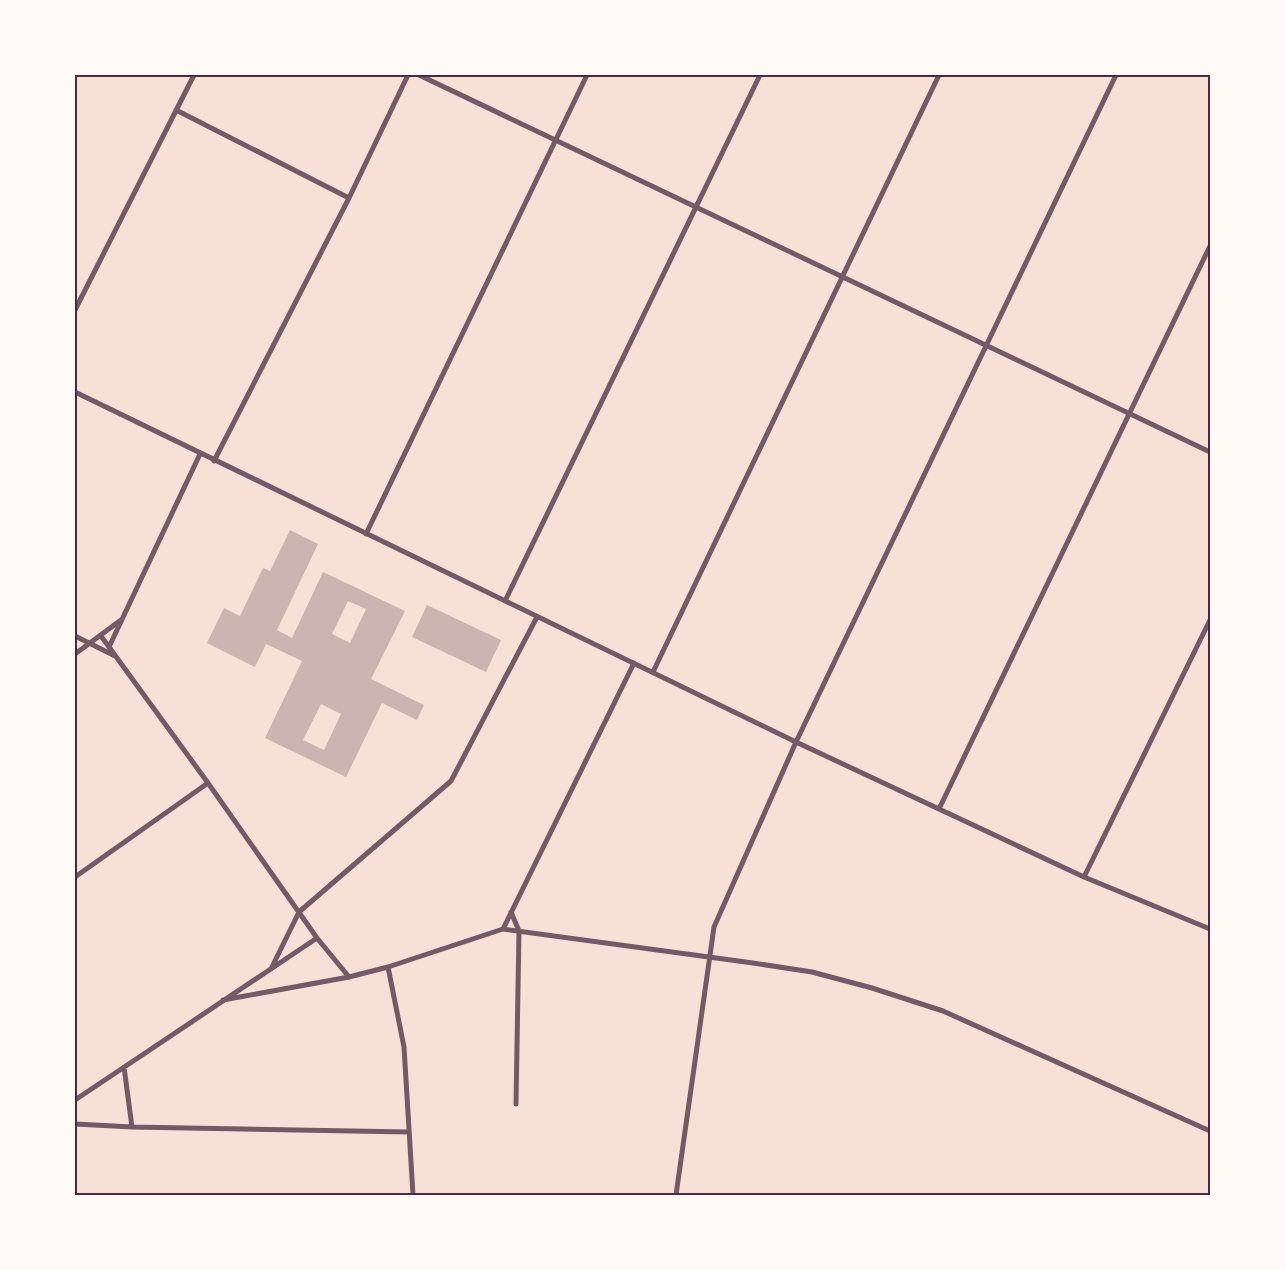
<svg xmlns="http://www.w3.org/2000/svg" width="1285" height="1270" viewBox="0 0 1285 1270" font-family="Spectral,serif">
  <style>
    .building { fill: #ccb4b1; fill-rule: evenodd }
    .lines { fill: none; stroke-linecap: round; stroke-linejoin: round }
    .minor { stroke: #755966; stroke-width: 5 }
    .neatline { fill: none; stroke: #4a2c40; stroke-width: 2 }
  </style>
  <rect width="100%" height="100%" fill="#f7e1d7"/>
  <path class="building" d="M290,530l28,14 -41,86 15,8 31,-66 82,39 -34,68 53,26 -7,15 -35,-17 -36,74 -81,-39 37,-77 -36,-17 -11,23 -48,-24 17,-35 16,8 23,-48 7,3zM348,601l18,8 -16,34 -18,-9zM321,704l20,10 -17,36 -21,-10z
    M427,605l74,35 -15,32 -74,-35z"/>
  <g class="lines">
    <path class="minor" d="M419,75l791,377
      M176,110l173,88
      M75,310l119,-235
      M75,392l721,350 288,135 126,52
      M214,461l135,-263 59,-123
      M366,534l221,-459
      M505,601l255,-526
      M75,636l40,20
      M101,636l107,147 109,155 32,39
      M109,647l91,-193
      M75,654l46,-34
      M653,672l286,-597
      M939,809l271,-563
      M75,877l133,-94
      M1084,877l126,-257
      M511,912l8,19 -3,173
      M503,929l131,-266
      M388,967l16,80 9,148
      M271,969l28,-57 152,-131 86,-164
      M223,1000l126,-23 39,-10 115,-38 250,34 59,9 60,16 71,23 267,120
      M124,1067l8,60
      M75,1100l242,-162
      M75,1124l57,3 277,5
      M676,1195l38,-268 82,-185 320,-667"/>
  </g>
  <rect width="1285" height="1270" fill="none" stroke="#fffaf5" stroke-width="152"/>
  <rect x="76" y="76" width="1133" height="1118" class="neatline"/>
</svg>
